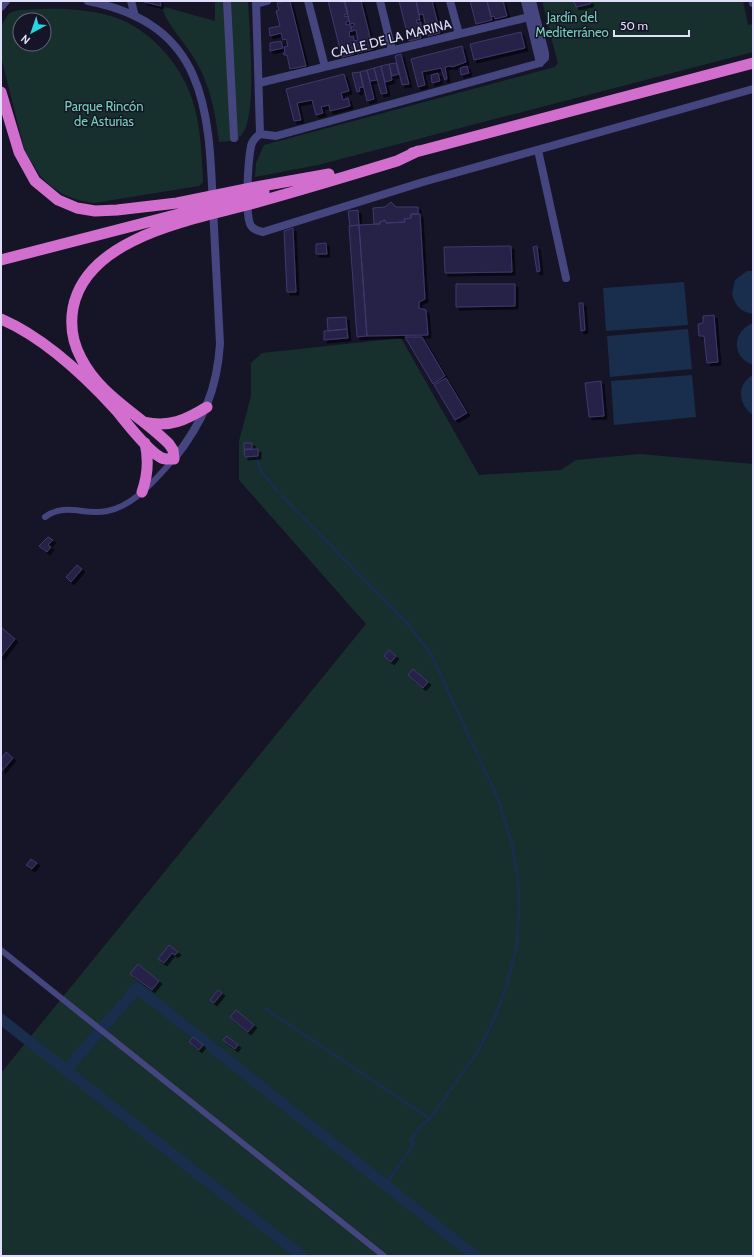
<svg xmlns="http://www.w3.org/2000/svg" width="754" height="1257" viewBox="0 0 754 1257" font-family="Cabin,sans-serif">
  <style>
    .green { fill: #17302e; fill-rule: evenodd }
    .water { fill: #182e4c }
    .lines { fill: none; stroke-linecap: round; stroke-linejoin: round }
    .stream { stroke: #182e4c; stroke-width: 3 }
    .canal { stroke: #182e4c; stroke-width: 11 }
    .building { fill: #282246; stroke: #40376f; filter: url(#shadow) }
    .service { stroke: #454580; stroke-width: 6 }
    .pedestrian { stroke: #454580; stroke-width: 8 }
    .minor { stroke: #454580; stroke-width: 8 }
    .tertiary { stroke: #454580; stroke-width: 8 }
    .trunk { stroke: #d26ecd; stroke-width: 11 }
    .labels { text-anchor: middle; stroke-width: 3; stroke-linejoin: round; paint-order: stroke }
    .park-label { font-size: 13px; fill: #72d2b6; stroke: #161427 }
    .street-label { font-size: 13px; fill: #e0defb; stroke: #161427 }
  </style>
  <defs>
    <filter id="shadow"><feDropShadow dx="3" dy="3" stdDeviation="0" flood-color="#0009"/></filter>
  </defs>
  <rect width="100%" height="100%" fill="#161427"/>
  <path class="green" d="M215,1h33c1,23 11,125 -9,136v3l-20,2c-4,-33 -10,-63 -29,-90 -12,-18 -21,-25 -29,-46l54,15z
    M542,1h201l5,24 5,-1v28l-435,113 -63,12 1,-14 8,-18 291,-78 3,-4 -1,-3z
    M41,9c24,-1 50,1 73,8 39,13 72,53 81,92 6,24 7,49 8,73l-4,4 -105,17 -16,-3 -14,-5 -13,-9 -10,-9 -16,-25 -24,-95v-31l8,-13 10,-3zM20,20h24v24h-24z
    M401,338l78,137 82,-5 15,-10 64,-6 113,10v792h-752v-183l365,-449 -127,-144v-39l12,-45v-33l11,-10z"/>
  <path class="water" d="M747,271h6v43c-12,-2 -18,-8 -21,-20l3,-14z
    M684,282l4,43 -82,6 -3,-43z
    M753,323v42c-22,-8 -21,-34 0,-42z
    M688,329l4,40 -82,8 -3,-41z
    M692,375l4,42 -82,8 -3,-44z
    M753,375v40c-15,-10 -17,-31 0,-40z"/>
  <g class="lines">
    <path class="stream" d="M257,456l3,14 18,22
      M282,496l125,127 24,31 67,145 14,45 6,33 1,35 -3,36 -9,37 -13,34 -16,32 -48,68 -9,7 -11,16 4,2 -29,41
      M266,1009l164,110"/>
    <path class="canal" d="M1,1019l301,237
      M66,1070l71,-82 338,268"/>
  </g>
  <path class="building" d="M143,1h17l1,5 -17,-4z
    M285,1h5l16,65 -16,3 -3,-14h-3l-1,-2 2,-1 -1,-5 4,-1 -2,-7 -3,1 -2,-7 -11,3 -1,-8 11,-2 -4,-15 3,-1 -2,-7z
    M328,1l17,1 3,12 -4,1 1,2 3,-1 1,5 -3,1v3l4,-1 2,7 -3,1 1,5 3,-1 3,10 -4,1 2,7 -12,3z
    M344,1h17l12,48 -16,4 -3,-12 4,-1 -2,-10 -4,1 -1,-4 3,-1v-3l-4,1z
    M399,1h17l4,19h-4l1,3 4,-1v3h-2v2l3,-1 1,4h-4l2,8 -12,3z
    M416,1h16l8,32 -12,3 -5,-22 -4,1z
    M470,1h17l5,19 -16,4z
    M487,1h16l4,15 -12,3 -1,-3 -3,1z
    M574,1h17l-1,3 -14,3z
    M521,32l4,16 -51,12 -4,-16z
    M281,41l2,7 -13,3v-8z
    M462,46l4,16 -14,5 -1,-1 -6,1 2,12 -2,1 -4,-12 -19,4 3,13 -7,2 -7,-28z
    M401,54l8,30 -7,1 -7,-29z
    M396,63l3,11 -7,2 -3,-12z
    M389,64l3,16 -7,2 -4,-16z
    M381,66l6,27 -6,1 -7,-26z
    M467,66l2,7 -8,2 -1,-7z
    M374,68l3,12 -7,1 -3,-11z
    M367,70l7,29 -7,2 -7,-29z
    M360,72l3,15 -4,1 1,3 -3,1 -5,-19z
    M438,73l2,8 -8,2 -1,-8z
    M344,74l5,17 -8,2 2,7 5,-2 2,8 -20,5 -1,-6 -8,2 2,6 -7,2 -4,-15 -15,3 4,17 -7,1 -8,-32z
    M391,202l5,5h22v7h-7v4l-7,1 1,3 -19,1 -1,-3 -5,2v2h-6l-1,-16 12,-1z
    M358,210l1,15 -9,1 -2,-15z
    M411,214h9l5,85 -6,3v6l7,2 2,25 -61,1 -8,-111 21,-1v-2l5,-2 1,3 19,-1 -1,-3 7,-1z
    M359,225l8,111 -10,1 -8,-111z
    M293,228l3,64h-9l-3,-61z
    M326,243l1,11h-11v-10z
    M511,246l1,26 -67,1 -1,-26z
    M537,246l3,25 -3,1 -4,-25z
    M456,284h59v22l-59,1z
    M579,303h4l2,27 -4,1z
    M714,315l4,47 -11,1 -3,-27h-5l-1,-12 5,-1v-7z
    M346,317l1,12 -19,2 -1,-13z
    M347,329l1,9 -24,2v-9z
    M405,337h17l23,39 -12,8z
    M446,378l21,35 -12,7 -21,-35z
    M601,381l3,35 -15,1 -4,-34z
    M244,443h8v6h-8z
    M258,449v7l-13,1 -1,-7z
    M48,537l5,3 -5,5 3,2 -4,5 -8,-6z
    M77,565l5,4 -11,13 -5,-5z
    M1,627l14,12 -14,18z
    M389,650l7,6 -5,6 -7,-6z
    M413,669l15,13 -5,6 -15,-13z
    M6,752l7,6 -11,13 -1,-12z
    M31,859l6,4 -5,6 -6,-4z
    M169,945l9,7 -3,3 -3,-2 -8,10 -6,-4z
    M138,964l21,17 -7,9 -22,-16z
    M218,990l4,3 -8,10 -4,-3z
    M236,1010l18,15 -6,7 -18,-15z
    M227,1036l11,9 -3,4 -12,-9z
    M193,1037l10,8 -4,5 -10,-8z"/>
  <g class="lines">
    <path class="service" d="M45,517c20,-15 40,-1 62,-6 28,-5 49,-33 67,-52
      M1,950l383,306"/>
    <path class="pedestrian" d="M227,1l7,137"/>
    <path class="minor" d="M256,1l4,133
      M308,1l17,66
      M380,1l12,49
      M450,1l9,33
      M525,1l15,62
      M753,1v2
      M256,4l11,-3
      M259,83l270,-66
      M260,134c-4,3 -8,7 -9,12 -3,16 -6,64 -1,78 2,5 8,7 13,8l160,-50 330,-93
      M260,134l16,2 264,-73 5,-5v-5l-13,-52
      M538,150l28,128"/>
    <path class="tertiary" d="M88,1c118,23 121,107 125,207 2,45 5,90 7,136 -3,46 -17,78 -46,115
      M131,1l4,15
      M1,7l5,-6"/>
    <path class="trunk" d="M1,92l18,60 16,29 23,19 19,8 18,3 22,-1 60,-7 79,-16 73,-13
      M412,153l341,-90
      M1,260l263,-68
      M1,319c44,19 83,56 115,91 10,12 30,39 44,47 4,3 9,2 14,2l-1,-9 -4,-6c-29,-29 -69,-48 -88,-86 -8,-15 -11,-33 -8,-50 14,-73 125,-89 185,-106 46,-13 93,-27 139,-41l21,-10
      M144,422c25,6 42,-2 63,-15
      M142,492c6,-17 7,-32 3,-49"/>
  </g>
  <g class="labels">
    <g class="park-label">
      <text x="572" y="22">Jardín del<tspan x="572" dy="15">Mediterráneo</tspan></text>
      <text x="104" y="111">Parque Rincón<tspan x="104" dy="15">de Asturias</tspan></text>
    </g>
    <g class="street-label">
      <text transform="translate(391 38) rotate(-14)" y="5">CALLE DE LA MARINA</text>
    </g>
  </g>
  <rect width="754" height="1257" fill="none" stroke="#e0defb" stroke-width="4"/>
  <g transform="translate(32 32) rotate(220)"><circle r="19" fill="#161427" stroke="#67657c"/>
  <path d="M0-3L7 15L0 10L-7 15Z" fill="#22d7e2"/>
  <text y="-6" font-size="11" font-weight="bold" text-anchor="middle" fill="#e0defb">N</text>
  </g>
  <path d="M614 30v6h75v-6" fill="none" stroke="#e0defb" stroke-width="2"/>
  <text x="620" y="30" font-size="12" fill="#e0defb" stroke="#161427" stroke-width="3" paint-order="stroke">50 m</text>
</svg>
